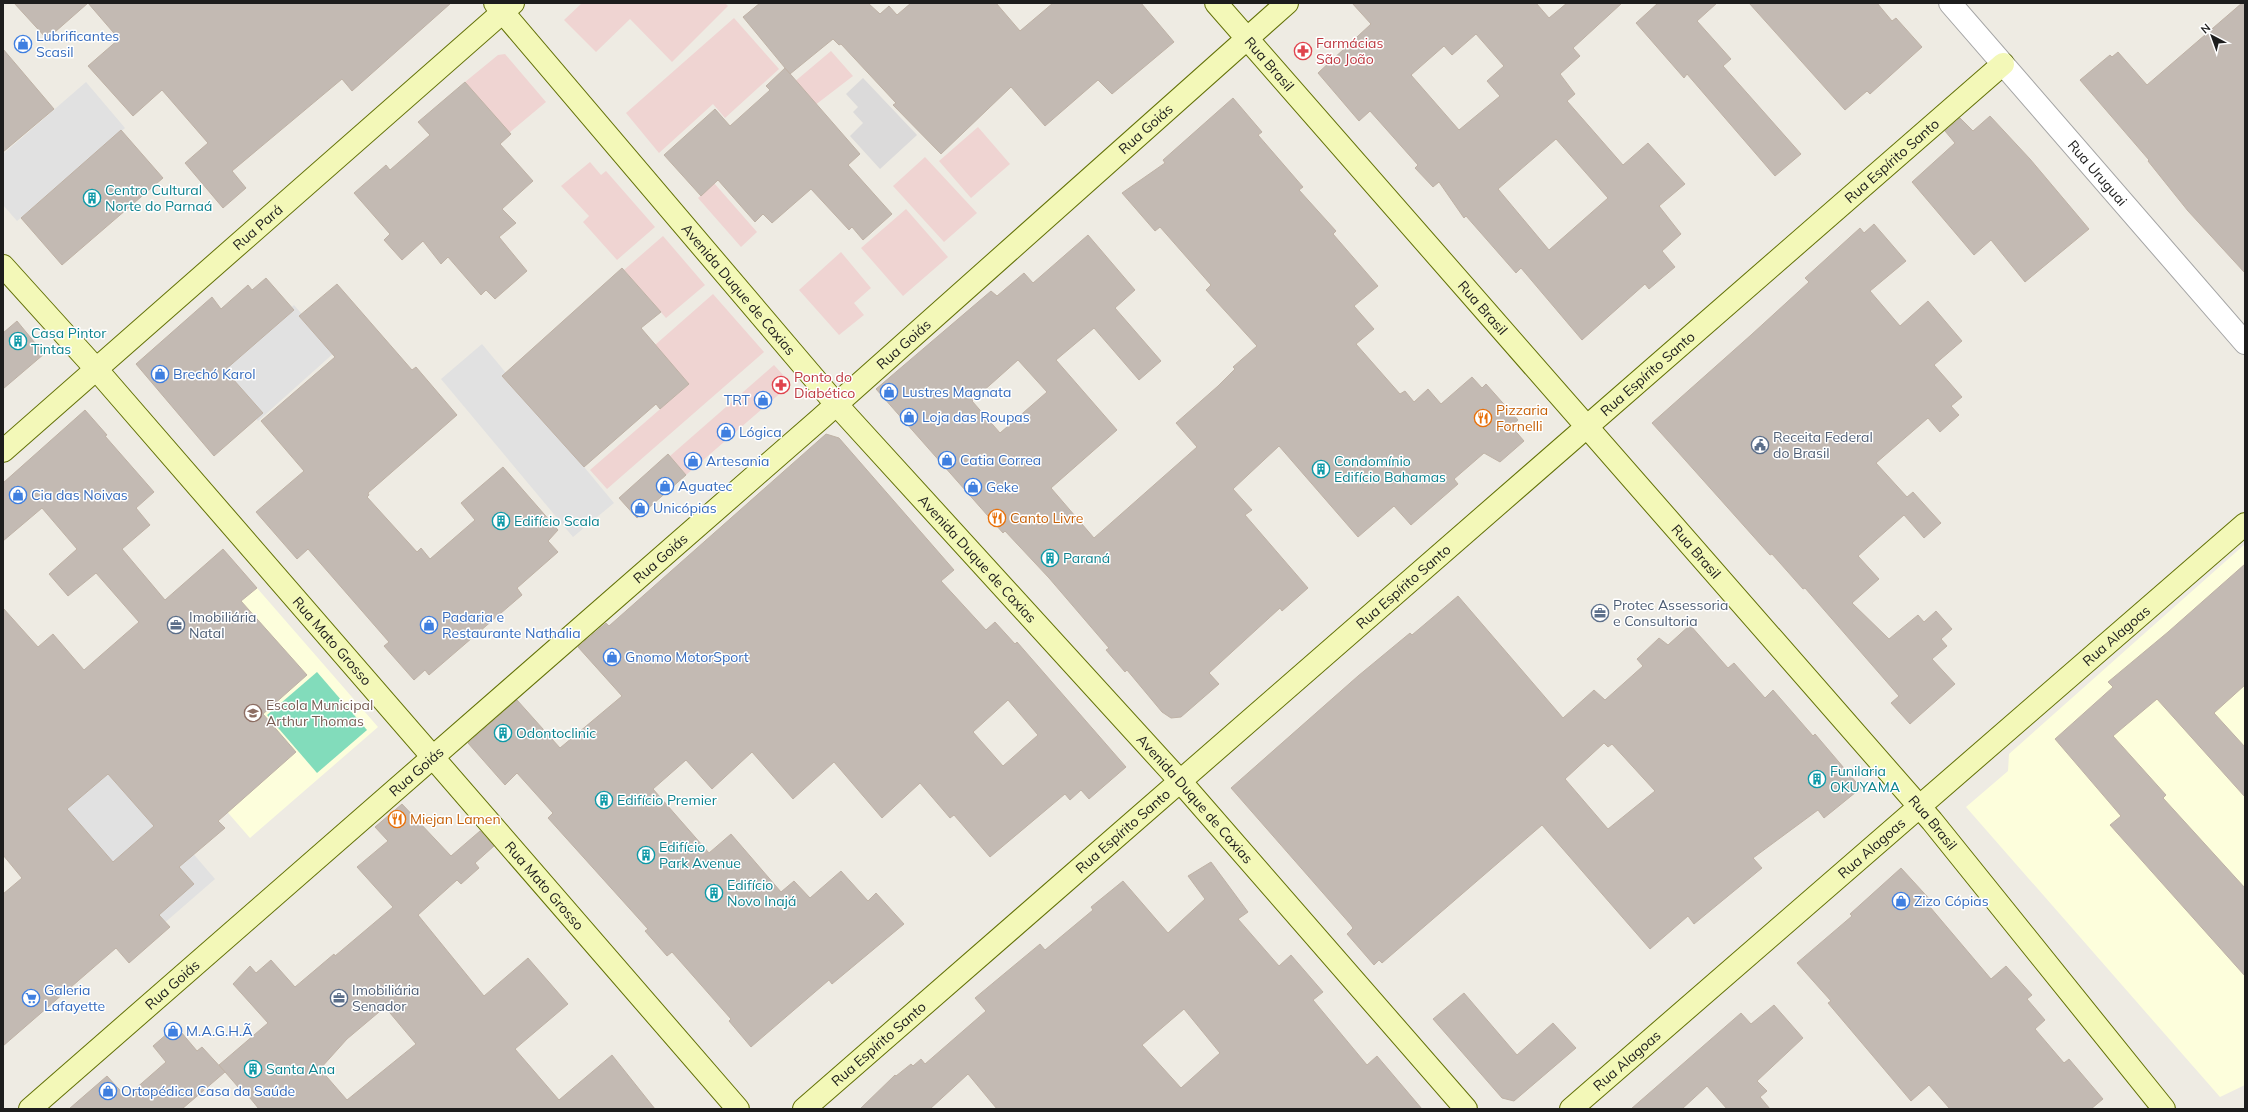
<svg xmlns="http://www.w3.org/2000/svg" width="2248" height="1112" viewBox="0 0 2248 1112" font-family="Mulish,sans-serif">
  <style>
    .residential { fill: #dbdada }
    .commercial { fill: #efd4d2 }
    .education { fill: #fdfedc }
    .pitch { fill: #82dcbb }
    .parking { fill: #e1e1e1 }
    .building { fill: #c3bab3; stroke: #bfb2a6; fill-rule: evenodd }
    .lines { fill: none; stroke-linecap: round; stroke-linejoin: round }
    .street-casing { stroke: #a4a4a4; stroke-width: 24 }
    .secondary-casing { stroke: #637107; stroke-width: 24 }
    .street { stroke: #fff; stroke-width: 22 }
    .secondary { stroke: #f3f8b8; stroke-width: 22 }
    .labels { text-anchor: middle; stroke-width: 3; stroke-linejoin: round; paint-order: stroke }
    .shop-label { font-size: 14px; fill: #366cbe; stroke: #fff; text-anchor: start }
    .health-label { font-size: 14px; fill: #be3a42; stroke: #fff; text-anchor: start }
    .street-label { font-size: 14px; fill: #1d1d1d; stroke: #fff }
    .culture-label { font-size: 14px; fill: #0d838f; stroke: #fff; text-anchor: start }
    .food-label { font-size: 14px; fill: #c56008; stroke: #fff; text-anchor: start }
    .service-label { font-size: 14px; fill: #4e5e75; stroke: #fff; text-anchor: start }
    .education-label { font-size: 14px; fill: #785e54; stroke: #fff; text-anchor: start }
  </style>
  <rect width="100%" height="100%" fill="#eeebe3"/>
  <path class="residential" d="M863,78l54,57 -37,34 -30,-33 13,-13 -10,-11 5,-5 -12,-13z"/>
  <path class="commercial" d="M582,3h143l3,3 -56,56 -42,-43 -34,33 -32,-32z
    M734,18l45,51 -54,49 -12,-14 -54,49 -33,-40z
    M831,51l22,25 -56,43 -17,-25z
    M505,54l41,48 -37,31 -44,-51 33,-27z
    M978,127l32,37 -39,34 -32,-37z
    M925,157l52,56 -33,29 -51,-56z
    M590,162l11,13 5,-4 49,56 -38,33 -34,-38 6,-6 -28,-30z
    M714,183l43,49 -16,15 -43,-49z
    M906,209l42,48 -45,39 -42,-48z
    M663,236l42,49 -39,33 -42,-48z
    M841,252l30,36 -17,15 10,12 -25,20 -40,-45z
    M713,294l51,58 -157,137 -17,-19 99,-86 -34,-39z
    M774,365l11,12 -1,13 -98,85 -16,-19z"/>
  <path class="education" d="M2245,544v541l-25,12 -254,-290 42,-36 1,-17z
    M257,588l121,139 -128,111 -121,-139z"/>
  <path class="pitch" d="M317,672l50,58 -50,43 -50,-58z"/>
  <path class="parking" d="M86,82l39,46 -108,93 -14,-16v-51z
    M294,305l41,47 -77,69 -19,-21 -62,7z
    M482,344l132,159 -41,34 -132,-158z
    M3,633l212,246 -61,53 -140,-121z"/>
  <path class="building" d="M14,3h74l-41,36z
    M88,3h363l-99,88 -10,-12 -110,92 14,17 -23,20 -38,-45 23,-20 -46,-53 -29,26 -45,-50 31,-27z
    M760,3h108l12,11 9,-8 8,9 14,-12h85l24,28 33,-28h88l33,39 -62,52 -14,-14 -53,46 -34,-39 -70,67 -48,-49 3,-2 -55,-59 -2,1 -6,-6 -43,35 -47,-57z
    M1352,3h184l13,15 18,-15h55l-49,45 7,8 -20,18 15,20 -8,7 56,64 25,-22 37,41 -26,22 22,28 -19,17 13,16 -26,22 -4,-5 -63,56 -61,-72 -5,5 -50,-57 -2,2 -25,-36 -6,5 -18,-19 3,-3 -48,-54 -11,10 -41,-48 53,-49zM1476,34l28,32 -17,15 13,15 -41,34 -48,-55 33,-29 8,9zM1556,139l52,59 -59,52 -51,-61z
    M1658,3h59l-20,18 34,38 -8,7 78,88 -26,22 -88,-102 -3,4 -48,-55z
    M1749,3h128l15,18 4,-3 26,29 -52,47 -3,-3 -22,19z
    M2242,3h3v270l-57,-62 -40,-50 1,-1 -69,-80 30,-25 2,2 6,-5 29,33z
    M3,49l51,60 -51,43z
    M785,68l75,86 -12,11 44,49 -29,26 -11,-13 -3,3 -38,-41 -39,34 -9,-9 -8,8 -37,-42 -17,16 -37,-41 51,-46 15,17 40,-36 -4,-4z
    M465,82l46,52 -11,10 33,37 -31,28 14,14 -17,14 28,34 -32,28 -9,-9 -5,5 -33,-38 -7,7 -18,-23 -21,19 -18,-20 6,-6 -36,-41 32,-28 4,5 40,-35 -12,-13z
    M1233,98l29,34 -4,3 45,52 -4,3 37,41 -3,3 45,52 -24,20 20,23 -18,15 44,50 5,-3 9,11 14,-13 13,15 31,-27 10,11 4,-4 32,36 -7,6 13,15 -24,21 -16,-9 -30,26 4,5 -47,41 -17,-19 -36,31 -79,-91 -46,43 19,21 -7,5 63,73 -26,23 -2,-3 -71,65 10,11 -38,33 -10,1 -9,-6 -35,-42 -2,2 -19,-22 3,-2 -60,-70 -44,-47 -2,2 -127,-144 115,-98 6,5 27,-23 9,10 55,-48 47,55 -20,18 46,53 -22,19 -45,-52 -38,32 61,70 -66,58 43,50 103,-91 -21,-24 42,-37 17,-17 -2,-2 24,-21 -51,-56 5,-5 -51,-58 -5,4 -33,-38 43,-30 -2,-3zM1018,360l29,32 -47,41 -28,-32z
    M1990,116l40,43 59,70 -64,53 -34,-42 -17,15 -62,-73 43,-39 -10,-12 15,-13 13,13z
    M121,130l42,48 -101,87 -41,-47z
    M1874,224l32,37 -36,30 30,35 28,-25 34,40 -28,24 28,32 -11,9 8,9 -19,17 -12,-14 -52,45 31,34 6,-5 28,31 -17,15 -20,-23 -46,41 21,23 -27,24 37,36 29,-24 6,7 12,-11 16,18 -11,10 6,7 -15,13 23,25 -45,40 -19,-21 8,-7 -94,-108 -2,1 -31,-35 -2,1 -118,-132 99,-88 58,-53 -4,-4 55,-50 4,5z
    M622,268l39,44 -20,16 48,56 -29,25 -4,-5 -72,63 -82,-91z
    M266,278l28,32 -69,60 38,43 -49,43 -78,-92 76,-67 9,12 27,-24 4,5z
    M337,284l75,86 4,-3 41,48 -89,78 1,2 -2,2 50,55 4,-4 9,11 45,-39 -14,-17 42,-36 55,63 -10,11 10,11 -41,36 5,7 -93,80 -4,-5 -11,10 -30,-34 5,-4 -81,-93 -11,10 -41,-47 48,-41 -43,-50 74,-64 -36,-41z
    M17,321l27,33 -41,35v-56z
    M85,410l22,25 -2,1 49,56 -18,16 14,17 -28,24 43,51 58,-51 34,39 -16,13 66,74 -44,39 33,38 -78,69 7,7 -46,39 15,17 -35,31 11,12 -41,36 -13,-15 -113,98v-152l19,-16 -19,-23v-247l35,39 15,-13 31,36 55,-48 -43,-49 -28,23 -19,-22 28,-25 -35,-41 -39,33v-58zM108,774l46,52 -41,36 -46,-53z
    M826,434l13,4 115,132 -13,11 45,49 9,-8 20,22 2,-2 109,125 -37,32 -8,-9 -11,10 -5,-6 -75,63 -36,-42 -4,3 -30,-35 -38,35 -48,-56 -41,37 -41,-47 -40,37 -26,-29 -33,29 56,64 22,-19 50,58 13,-11 16,17 31,-27 27,30 8,-8 28,31 -72,60 -3,-4 -78,67 -22,-26 2,-2 -59,-67 -5,4 -22,-25 3,-2 -100,-111 5,-5 -36,-40 -12,12 -37,-42 49,-43 43,48 62,-52 -44,-49 28,-24 3,3zM1008,700l30,35 -35,31 -30,-34z
    M668,454l18,21 -49,43 -18,-20z
    M2245,564v121l-31,28 31,34v50l-88,-98 -44,37 53,59 -3,3 82,90v88l-135,-151 11,-9 -66,-77 58,-52 -5,-5 60,-50z
    M1458,596l105,122 31,-28 11,10 38,-34 -6,-7 22,-21 9,7 22,-20 38,43 6,-5 31,35 8,-8 40,46 2,-2 46,54 -37,30 -6,-8 -65,48 9,10 -68,56 -6,-8 -38,33 -108,-124 -160,138 -3,-3 -5,5 -27,-31 6,-6 -2,-3 -120,-137 127,-112 52,-43 2,2zM1604,743l4,4 4,-3 43,47 -47,38 -43,-50z
    M402,804l49,52 29,-25 14,15 -19,17 4,5 -18,16 -4,-4 -39,35 66,81 44,-38 40,46 -53,45 44,51 53,-45 43,54h-396l-18,-22 -2,1 -20,-23 49,-42 -35,-39 17,-18 6,7 15,-13 24,27 39,-33 1,2 58,-49 -36,-40 31,-26 -13,-14zM385,1007l31,37 -69,56 -27,-31 27,-30z
    M1211,862l37,50 -10,7 41,47 12,-11 32,37 -10,8 54,65 10,-9 45,53h-425l-29,-35 -38,35h-70l35,-34 1,1 15,-12 2,2 8,-7 4,5 61,-53 -11,-13 65,-54 5,6 48,-40 -2,-3 32,-26 45,52 37,-34 -17,-23zM1184,1009l36,44 -39,35 -39,-43z
    M1901,868l33,36 -4,3 61,72 15,-13 26,29 -5,4 18,21 -10,9 29,34 5,-4 34,40 -12,10h-141l-21,-24 -18,16 -83,-98 3,-2 -34,-38 55,-47 -2,-2z
    M1464,993l53,62 36,-32 23,25 -62,53 -12,-3 -69,-79z
    M1774,1005l29,33 -46,43 10,10 -7,6 10,12h-43l-20,-23 -25,23h-51l110,-96 10,11z
    M176,1026l21,25 5,-4 23,25 -43,37h-113l38,-33 19,21 40,-35 -13,-16z"/>
  <g class="lines">
    <defs>
      <g id="street">
        <path id="s1" d="M1950,3l295,340"/>
      </g>
      <g id="secondary">
        <path id="s2" d="M495,3l341,401 344,377 286,328"/>
        <path id="s3" d="M1216,3l716,818 232,288"/>
        <path id="s4" d="M3,266l94,104 641,739"/>
        <path id="s5" d="M3,451l510,-448"/>
        <path id="s6" d="M30,1109l790,-690 467,-416"/>
        <path id="s7" d="M804,1109l1199,-1045"/>
        <path id="s8" d="M1571,1109l674,-585"/>
      </g>
    </defs>
    <use href="#street" class="street-casing"/>
    <use href="#secondary" class="secondary-casing"/>
    <use href="#street" class="street"/>
    <use href="#secondary" class="secondary"/>
  </g>
  <defs>
    <symbol id="shop-ring" viewBox="-11 -11 22 22"><circle r="9.5" fill="#fff" stroke="#3f7fe0" stroke-width="1.5"/><path d="M-5-2.5h2.3a2.7 3.5 0 0 1 5.4 0H5L5.5 6h-11ZM-1.5-2.5h3a1.5 2.3 0 0 0-3 0Z" fill="#3f7fe0"/></symbol>
    <symbol id="pharmacy-ring" viewBox="-11 -11 22 22"><circle r="9.5" fill="#fff" stroke="#e0444e" stroke-width="1.5"/><path d="M-2-6h4v4h4v4h-4v4h-4v-4h-4v-4h4Z" fill="#e0444e"/></symbol>
    <symbol id="building-ring" viewBox="-11 -11 22 22"><circle r="9.5" fill="#fff" stroke="#0f9aa8" stroke-width="1.5"/><path d="M-4-6H4V6H1V3H-1V6H-4ZM-2.5-4.3h1.7v1.8h-1.7ZM.8-4.3h1.7v1.8H.8ZM-2.5-1h1.7V.8h-1.7ZM.8-1h1.7V.8H.8Z" fill="#0f9aa8"/></symbol>
    <symbol id="restaurant-ring" viewBox="-11 -11 22 22"><circle r="9.5" fill="#fff" stroke="#e8710a" stroke-width="1.5"/><path d="M-5-6h1v4h1v-4h1v4h1v-4h1v5L-1.5 .5V6h-2V.5L-5-1ZM5-6V6H3V1.5H1.5Q1.5-4 5-6Z" fill="#e8710a"/></symbol>
    <symbol id="civic-ring" viewBox="-11 -11 22 22"><circle r="9.5" fill="#fff" stroke="#5c6f8a" stroke-width="1.5"/><path d="M-.6-6.5H3V-4.5H.6V-3L4-1V1h2V6H-6V1h2V-1L-.6-3ZM-1.2 2.5V6h2.4V2.5Z" fill="#5c6f8a"/></symbol>
    <symbol id="office-ring" viewBox="-11 -11 22 22"><circle r="9.5" fill="#fff" stroke="#5c6f8a" stroke-width="1.5"/><path d="M-6-3h4V-5.5h4V-3h4V5H-6ZM-1-4.5V-3h2v-1.5ZM-6 0V1H6V0Z" fill="#5c6f8a"/></symbol>
    <symbol id="school-ring" viewBox="-11 -11 22 22"><circle r="9.5" fill="#fff" stroke="#8d6e63" stroke-width="1.5"/><path d="M0-5L7-2L0 1L-7-2ZM-4 1L0 2.5L4 1V4Q0 6-4 4Z" fill="#8d6e63"/></symbol>
    <symbol id="supermarket-ring" viewBox="-11 -11 22 22"><circle r="9.5" fill="#fff" stroke="#3f7fe0" stroke-width="1.5"/><path d="M-6-5.5h2.5l.6 2H6L4.5 2H-2.5L-4.4-4H-6ZM-1.5 3.2a1.3 1.3 0 1 0 .1 0ZM3 3.2a1.3 1.3 0 1 0 .1 0Z" fill="#3f7fe0"/></symbol>
  </defs>
  <g fill-rule="evenodd">
    <use href="#shop-ring" x="13" y="34" width="20" height="20"/>
    <use href="#pharmacy-ring" x="1293" y="41" width="20" height="20"/>
    <use href="#building-ring" x="82" y="188" width="20" height="20"/>
    <use href="#building-ring" x="8" y="331" width="20" height="20"/>
    <use href="#shop-ring" x="150" y="364" width="20" height="20"/>
    <use href="#pharmacy-ring" x="771" y="375" width="20" height="20"/>
    <use href="#shop-ring" x="879" y="382" width="20" height="20"/>
    <use href="#shop-ring" x="753" y="390" width="20" height="20"/>
    <use href="#shop-ring" x="899" y="407" width="20" height="20"/>
    <use href="#restaurant-ring" x="1473" y="408" width="20" height="20"/>
    <use href="#shop-ring" x="716" y="422" width="20" height="20"/>
    <use href="#civic-ring" x="1750" y="435" width="20" height="20"/>
    <use href="#shop-ring" x="937" y="450" width="20" height="20"/>
    <use href="#shop-ring" x="683" y="451" width="20" height="20"/>
    <use href="#building-ring" x="1311" y="459" width="20" height="20"/>
    <use href="#shop-ring" x="655" y="476" width="20" height="20"/>
    <use href="#shop-ring" x="963" y="477" width="20" height="20"/>
    <use href="#shop-ring" x="8" y="485" width="20" height="20"/>
    <use href="#shop-ring" x="630" y="498" width="20" height="20"/>
    <use href="#restaurant-ring" x="987" y="508" width="20" height="20"/>
    <use href="#building-ring" x="491" y="511" width="20" height="20"/>
    <use href="#building-ring" x="1040" y="548" width="20" height="20"/>
    <use href="#office-ring" x="1590" y="603" width="20" height="20"/>
    <use href="#office-ring" x="166" y="615" width="20" height="20"/>
    <use href="#shop-ring" x="419" y="615" width="20" height="20"/>
    <use href="#shop-ring" x="602" y="647" width="20" height="20"/>
    <use href="#school-ring" x="243" y="703" width="20" height="20"/>
    <use href="#building-ring" x="493" y="723" width="20" height="20"/>
    <use href="#building-ring" x="1807" y="769" width="20" height="20"/>
    <use href="#building-ring" x="594" y="790" width="20" height="20"/>
    <use href="#restaurant-ring" x="387" y="809" width="20" height="20"/>
    <use href="#building-ring" x="636" y="845" width="20" height="20"/>
    <use href="#building-ring" x="704" y="883" width="20" height="20"/>
    <use href="#shop-ring" x="1891" y="891" width="20" height="20"/>
    <use href="#supermarket-ring" x="21" y="988" width="20" height="20"/>
    <use href="#office-ring" x="329" y="988" width="20" height="20"/>
    <use href="#shop-ring" x="163" y="1021" width="20" height="20"/>
    <use href="#building-ring" x="243" y="1059" width="20" height="20"/>
    <use href="#shop-ring" x="98" y="1081" width="20" height="20"/>
  </g>
  <g class="labels">
    <g class="shop-label">
      <text x="36" y="41">Lubrificantes<tspan x="36" dy="16">Scasil</tspan></text>
      <text x="173" y="379">Brechó Karol</text>
      <text x="902" y="397">Lustres Magnata</text>
      <text x="750" y="405" text-anchor="end">TRT</text>
      <text x="922" y="422">Loja das Roupas</text>
      <text x="739" y="437">Lógica</text>
      <text x="960" y="465">Catia Correa</text>
      <text x="706" y="466">Artesania</text>
      <text x="678" y="491">Aguatec</text>
      <text x="986" y="492">Geke</text>
      <text x="31" y="500">Cia das Noivas</text>
      <text x="653" y="513">Unicópias</text>
      <text x="442" y="622">Padaria e<tspan x="442" dy="16">Restaurante Nathalia</tspan></text>
      <text x="625" y="662">Gnomo MotorSport</text>
      <text x="1914" y="906">Zizo Cópias</text>
      <text x="44" y="995">Galeria<tspan x="44" dy="16">Lafayette</tspan></text>
      <text x="186" y="1036">M.A.G.H.Ã</text>
      <text x="121" y="1096">Ortopédica Casa da Saúde</text>
    </g>
    <g class="health-label">
      <text x="1316" y="48">Farmácias<tspan x="1316" dy="16">São João</tspan></text>
      <text x="794" y="382">Ponto do<tspan x="794" dy="16">Diabético</tspan></text>
    </g>
    <g class="street-label">
      <text dy="5" stroke="none"><textPath href="#s3" startOffset="81">Rua Brasil</textPath></text>
      <text dy="5" stroke="none"><textPath href="#s6" startOffset="1485">Rua Goiás</textPath></text>
      <text dy="5" stroke="none"><textPath href="#s7" startOffset="1443">Rua Espírito Santo</textPath></text>
      <text dy="5" stroke="none"><textPath href="#s1" startOffset="225">Rua Uruguai</textPath></text>
      <text dy="5" stroke="none"><textPath href="#s5" startOffset="339">Rua Pará</textPath></text>
      <text dy="5" stroke="none"><textPath href="#s2" startOffset="376">Avenida Duque de Caxias</textPath></text>
      <text dy="5" stroke="none"><textPath href="#s3" startOffset="405">Rua Brasil</textPath></text>
      <text dy="5" stroke="none"><textPath href="#s6" startOffset="1161">Rua Goiás</textPath></text>
      <text dy="5" stroke="none"><textPath href="#s7" startOffset="1119">Rua Espírito Santo</textPath></text>
      <text dy="5" stroke="none"><textPath href="#s3" startOffset="729">Rua Brasil</textPath></text>
      <text dy="5" stroke="none"><textPath href="#s6" startOffset="837">Rua Goiás</textPath></text>
      <text dy="5" stroke="none"><textPath href="#s2" startOffset="736">Avenida Duque de Caxias</textPath></text>
      <text dy="5" stroke="none"><textPath href="#s7" startOffset="795">Rua Espírito Santo</textPath></text>
      <text dy="5" stroke="none"><textPath href="#s8" startOffset="722">Rua Alagoas</textPath></text>
      <text dy="5" stroke="none"><textPath href="#s4" startOffset="499">Rua Mato Grosso</textPath></text>
      <text dy="5" stroke="none"><textPath href="#s6" startOffset="513">Rua Goiás</textPath></text>
      <text dy="5" stroke="none"><textPath href="#s2" startOffset="1060">Avenida Duque de Caxias</textPath></text>
      <text dy="5" stroke="none"><textPath href="#s3" startOffset="1089">Rua Brasil</textPath></text>
      <text dy="5" stroke="none"><textPath href="#s7" startOffset="423">Rua Espírito Santo</textPath></text>
      <text dy="5" stroke="none"><textPath href="#s8" startOffset="398">Rua Alagoas</textPath></text>
      <text dy="5" stroke="none"><textPath href="#s4" startOffset="823">Rua Mato Grosso</textPath></text>
      <text dy="5" stroke="none"><textPath href="#s6" startOffset="189">Rua Goiás</textPath></text>
      <text dy="5" stroke="none"><textPath href="#s7" startOffset="99">Rua Espírito Santo</textPath></text>
      <text dy="5" stroke="none"><textPath href="#s8" startOffset="74">Rua Alagoas</textPath></text>
    </g>
    <g class="culture-label">
      <text x="105" y="195">Centro Cultural<tspan x="105" dy="16">Norte do Parnaá</tspan></text>
      <text x="31" y="338">Casa Pintor<tspan x="31" dy="16">Tintas</tspan></text>
      <text x="1334" y="466">Condomínio<tspan x="1334" dy="16">Edifício Bahamas</tspan></text>
      <text x="514" y="526">Edifício Scala</text>
      <text x="1063" y="563">Paraná</text>
      <text x="516" y="738">Odontoclinic</text>
      <text x="1830" y="776">Funilaria<tspan x="1830" dy="16">OKUYAMA</tspan></text>
      <text x="617" y="805">Edifício Premier</text>
      <text x="659" y="852">Edifício<tspan x="659" dy="16">Park Avenue</tspan></text>
      <text x="727" y="890">Edifício<tspan x="727" dy="16">Novo Inajá</tspan></text>
      <text x="266" y="1074">Santa Ana</text>
    </g>
    <g class="food-label">
      <text x="1496" y="415">Pizzaria<tspan x="1496" dy="16">Fornelli</tspan></text>
      <text x="1010" y="523">Canto Livre</text>
      <text x="410" y="824">Miejan Lamen</text>
    </g>
    <g class="service-label">
      <text x="1773" y="442">Receita Federal<tspan x="1773" dy="16">do Brasil</tspan></text>
      <text x="1613" y="610">Protec Assessoria<tspan x="1613" dy="16">e Consultoria</tspan></text>
      <text x="189" y="622">Imobiliária<tspan x="189" dy="16">Natal</tspan></text>
      <text x="352" y="995">Imobiliária<tspan x="352" dy="16">Senador</tspan></text>
    </g>
    <g class="education-label">
      <text x="266" y="710">Escola Municipal<tspan x="266" dy="16">Arthur Thomas</tspan></text>
    </g>
  </g>
  <rect width="2248" height="1112" fill="none" stroke="#1d1d1d" stroke-width="8"/>
  <g transform="translate(2212 36) rotate(319)" stroke="#ffffff" stroke-width="3" paint-order="stroke">
  <path d="M0-3L7 15L0 10L-7 15Z" fill="#1d1d1d"/>
  <text y="-6" font-size="11" font-weight="bold" text-anchor="middle" fill="#1d1d1d">N</text>
  </g>
</svg>
